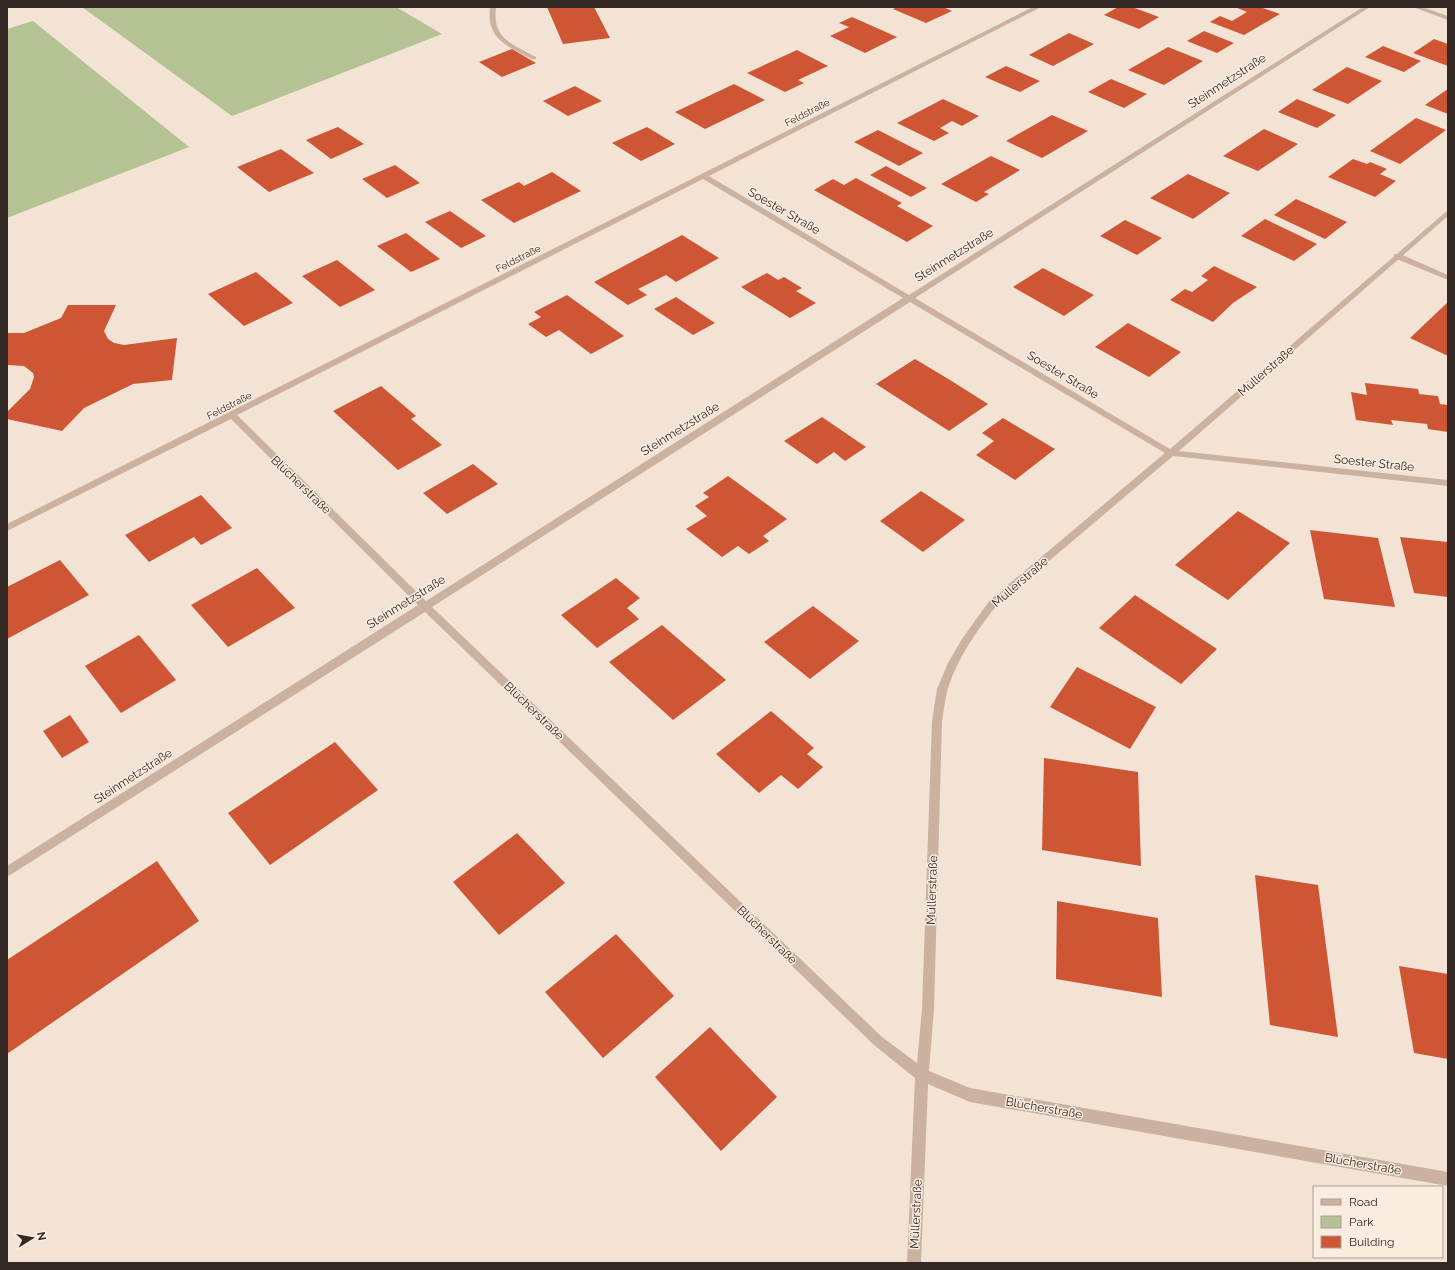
<svg xmlns="http://www.w3.org/2000/svg" width="1455" height="1270" viewBox="0 0 1455 1270" font-family="Raleway,sans-serif">
  <style>
    .green { fill: #b4c294 }
    .building { fill: #cf5635 }
    .lines { fill: none; stroke-linecap: round; stroke-linejoin: round }
    .lane { fill: #cbb2a0; fill-rule: evenodd }
    .street { fill: #cbb2a0; fill-rule: evenodd }
    .labels { text-anchor: middle; stroke-width: 3; stroke-linejoin: round; paint-order: stroke }
    .far-street-label { font-size: 10px; fill: #342824; stroke: #faede0 }
    .street-label { font-size: 12px; fill: #342824; stroke: #faede0 }
  </style>
  <rect width="100%" height="100%" fill="#f2e3d4"/>
  <path class="green" d="M82,7h314l46,27 -210,82z
    M33,21l156,126 -182,71v-189z"/>
  <path class="building" d="M547,7h47l16,31 -47,6z
    M897,7h46l9,4 -26,12 -33,-14z
    M1118,7h14l27,10 -20,12 -35,-14z
    M1235,7h25l20,7 -36,21 -34,-13 10,-6 12,5 15,-9z
    M852,17l45,20 -32,16 -35,-17 19,-9 -10,-4z
    M1204,31l30,12 -17,10 -30,-12z
    M1069,33l25,11 -41,22 -24,-11z
    M1434,39l14,5v22l-35,-13z
    M1383,46l38,15 -17,11 -39,-15z
    M1168,47l35,14 -39,24 -36,-15z
    M512,49l24,14 -34,14 -23,-15z
    M797,50l31,16 -30,14 6,3 -19,9 -38,-19z
    M1006,66l34,15 -20,11 -35,-15z
    M1347,67l35,14 -34,23 -36,-14z
    M1111,79l36,15 -23,14 -36,-16z
    M734,84l31,16 -60,29 -30,-17z
    M575,86l27,15 -34,15 -25,-15z
    M1448,89v25l-23,-9 17,-12z
    M943,99l36,17 -17,10 -10,-5 -12,7 9,5 -15,8 -37,-18z
    M1297,99l39,16 -19,13 -39,-16z
    M1052,115l36,16 -46,27 -36,-17z
    M1416,118l30,12 -46,34 -30,-13z
    M338,127l26,17 -33,15 -25,-19z
    M647,127l28,17 -34,17 -29,-18z
    M1264,129l34,15 -40,27 -35,-15z
    M878,130l45,23 -24,13 -45,-24z
    M281,149l33,24 -45,19 -32,-25z
    M991,156l29,14 -36,22 5,2 -13,8 -35,-18z
    M1353,159l14,5 3,-2 17,7 -7,5 16,7 -21,16 -47,-20z
    M395,165l25,18 -33,15 -25,-19z
    M886,166l41,22 -16,9 -41,-22z
    M552,172l29,19 -67,32 -33,-23 38,-18 5,4z
    M1188,174l42,19 -37,26 -43,-21z
    M856,178l46,25 -5,3 36,20 -26,16 -93,-52 19,-11 11,6z
    M1296,199l51,23 -22,17 -51,-24z
    M450,211l36,25 -25,12 -36,-26z
    M1265,219l52,25 -23,17 -53,-25z
    M1125,220l37,18 -25,17 -37,-19z
    M406,233l34,26 -29,13 -34,-26z
    M682,235l37,23 -43,24 -10,-7 -28,14 9,6 -19,10 -34,-23z
    M337,260l38,30 -35,17 -38,-31z
    M1214,266l43,21 -24,16 -20,19 -43,-22 15,-11 7,3 16,-12 -7,-4z
    M1043,268l51,27 -30,21 -51,-29z
    M256,272l37,31 -49,23 -36,-32z
    M767,273l11,7 6,-3 18,11 -6,3 20,12 -26,15 -49,-31z
    M567,295l57,41 -33,18 -32,-24 -13,7 -18,-13 13,-7 -7,-5z
    M676,297l39,26 -22,12 -39,-26z
    M1448,302v54l-38,-18z
    M68,305h48l-12,26 4,8 6,4 10,2 53,-7 -5,42 -39,4 -49,24 -22,23 -55,-12v-7l23,-23 4,-12 -1,-4 -9,-7 -17,-1v-32h17l37,-15z
    M1128,323l53,29 -32,25 -54,-30z
    M915,359l35,21 38,24 -39,27 -73,-47z
    M1365,383l53,6 1,5 19,2 2,8 8,1v27l-20,-3 -1,-5 -36,-4 2,5 -37,-5 -5,-28 16,3z
    M381,386l35,30 -5,3 31,26 -44,25 -65,-59z
    M822,417l44,30 -21,14 -11,-9 -17,12 -33,-23z
    M1003,418l52,31 -40,31 -39,-25 18,-14 -12,-8z
    M473,464l25,20 -51,30 -24,-21z
    M728,476l59,43 -24,17 6,5 -20,13 -11,-8 -16,11 -36,-28 21,-13 -12,-10 14,-9 -6,-4z
    M921,491l44,29 -42,32 -43,-31z
    M201,495l31,33 -31,17 -7,-8 -45,25 -24,-27z
    M1238,511l52,32 -62,57 -53,-35z
    M1310,530l68,8 17,69 -71,-8z
    M1400,537l48,5v55l-34,-4z
    M60,560l29,35 -82,44v-52z
    M257,568l38,40 -67,39 -37,-42z
    M616,578l24,20 -13,10 12,11 -42,29 -36,-33z
    M1135,595l82,54 -36,35 -82,-56z
    M813,606l46,35 -49,38 -46,-37z
    M662,625l64,55 -53,40 -64,-58z
    M139,635l37,45 -55,33 -36,-47z
    M1077,667l79,40 -26,42 -80,-42z
    M771,711l43,37 -7,6 16,13 -25,22 -17,-14 -22,18 -43,-39z
    M70,715l19,27 -27,16 -19,-27z
    M335,742l43,48 -108,75 -42,-52z
    M1044,758l94,14 3,94 -99,-16z
    M517,833l48,50 -66,52 -46,-53z
    M157,861l42,60 -192,133v-94z
    M1255,875l63,10 20,152 -68,-12z
    M1057,901l101,17 4,79 -106,-18z
    M616,934l58,62 -71,62 -58,-66z
    M1399,966l49,8v85l-34,-6z
    M710,1027l67,70 -56,54 -66,-74z"/>
  <g class="lines">
    <path class="lane" d="M490,7h6c-4,32 16,37 40,50v2h-4c-25,-13 -46,-20 -42,-52z
      M1394,254h6l48,21v5l-54,-22z"/>
    <path class="street" d="M1033,7h8l-332,169 200,119 454,-288h7l-455,291 255,151 278,-239v6l-269,235 269,29v6l-275,-30 -177,150c-19,25 -38,51 -48,82 -3,10 -4,22 -6,33l-8,288 -5,62 41,17 478,84v14l-478,-84 -42,-18 -7,179h-14l8,-185 -41,-33 -449,-433 -418,265v-11l411,-261 -187,-186 -224,112v-7zM703,179l200,119 -477,303 -189,-186zM910,302l255,151 -175,147 -28,39 -14,24 -11,26 -5,32 -10,288 -5,54 -35,-26 -450,-430z
      M1413,7h9l26,9v4z"/>
  </g>
  <g class="labels">
    <g class="far-street-label">
      <text transform="translate(807 112) rotate(-27)" y="4">Feldstraße</text>
      <text transform="translate(518 258) rotate(-27)" y="4">Feldstraße</text>
      <text transform="translate(229 405) rotate(-27)" y="4">Feldstraße</text>
    </g>
    <g class="street-label">
      <text transform="translate(1227 81) rotate(-33)" y="4">Steinmetzstraße</text>
      <text transform="translate(784 211) rotate(30)" y="4">Soester Straße</text>
      <text transform="translate(954 255) rotate(-32)" y="4">Steinmetzstraße</text>
      <text transform="translate(1266 371) rotate(-41)" y="4">Müllerstraße</text>
      <text transform="translate(1063 375) rotate(31)" y="4">Soester Straße</text>
      <text transform="translate(680 429) rotate(-32)" y="4">Steinmetzstraße</text>
      <text transform="translate(1374 463) rotate(6)" y="4">Soester Straße</text>
      <text transform="translate(301 485) rotate(44)" y="4">Blücherstraße</text>
      <text transform="translate(1020 582) rotate(-41)" y="4">Müllerstraße</text>
      <text transform="translate(406 602) rotate(-32)" y="4">Steinmetzstraße</text>
      <text transform="translate(534 711) rotate(44)" y="4">Blücherstraße</text>
      <text transform="translate(133 776) rotate(-33)" y="4">Steinmetzstraße</text>
      <text transform="translate(932 890) rotate(-88)" y="4">Müllerstraße</text>
      <text transform="translate(767 935) rotate(44)" y="4">Blücherstraße</text>
      <text transform="translate(1044 1108) rotate(10)" y="4">Blücherstraße</text>
      <text transform="translate(1363 1164) rotate(10)" y="4">Blücherstraße</text>
      <text transform="translate(916 1214) rotate(-87)" y="4">Müllerstraße</text>
    </g>
  </g>
  <rect width="1455" height="1270" fill="none" stroke="#342824" stroke-width="16"/>
  <rect x="1313" y="1186" width="130" height="72" fill="#faede0" stroke="#ab9e95"/>
  <rect x="1321" y="1199" width="20" height="6" fill="#cbb2a0" stroke="#ab9e95"/>
  <text x="1349" y="1206" font-size="12" fill="#342824">Road</text>
  <rect x="1321" y="1216" width="20" height="12" fill="#b4c294" stroke="#ab9e95"/>
  <text x="1349" y="1226" font-size="12" fill="#342824">Park</text>
  <rect x="1321" y="1236" width="20" height="12" fill="#cf5635" stroke="#ab9e95"/>
  <text x="1349" y="1246" font-size="12" fill="#342824">Building</text>
  <g transform="translate(32 1238) rotate(79)" stroke="#faede0" stroke-width="3" paint-order="stroke">
  <path d="M0-3L7 15L0 10L-7 15Z" fill="#342824"/>
  <text y="-6" font-size="11" font-weight="bold" text-anchor="middle" fill="#342824">N</text>
  </g>
</svg>
